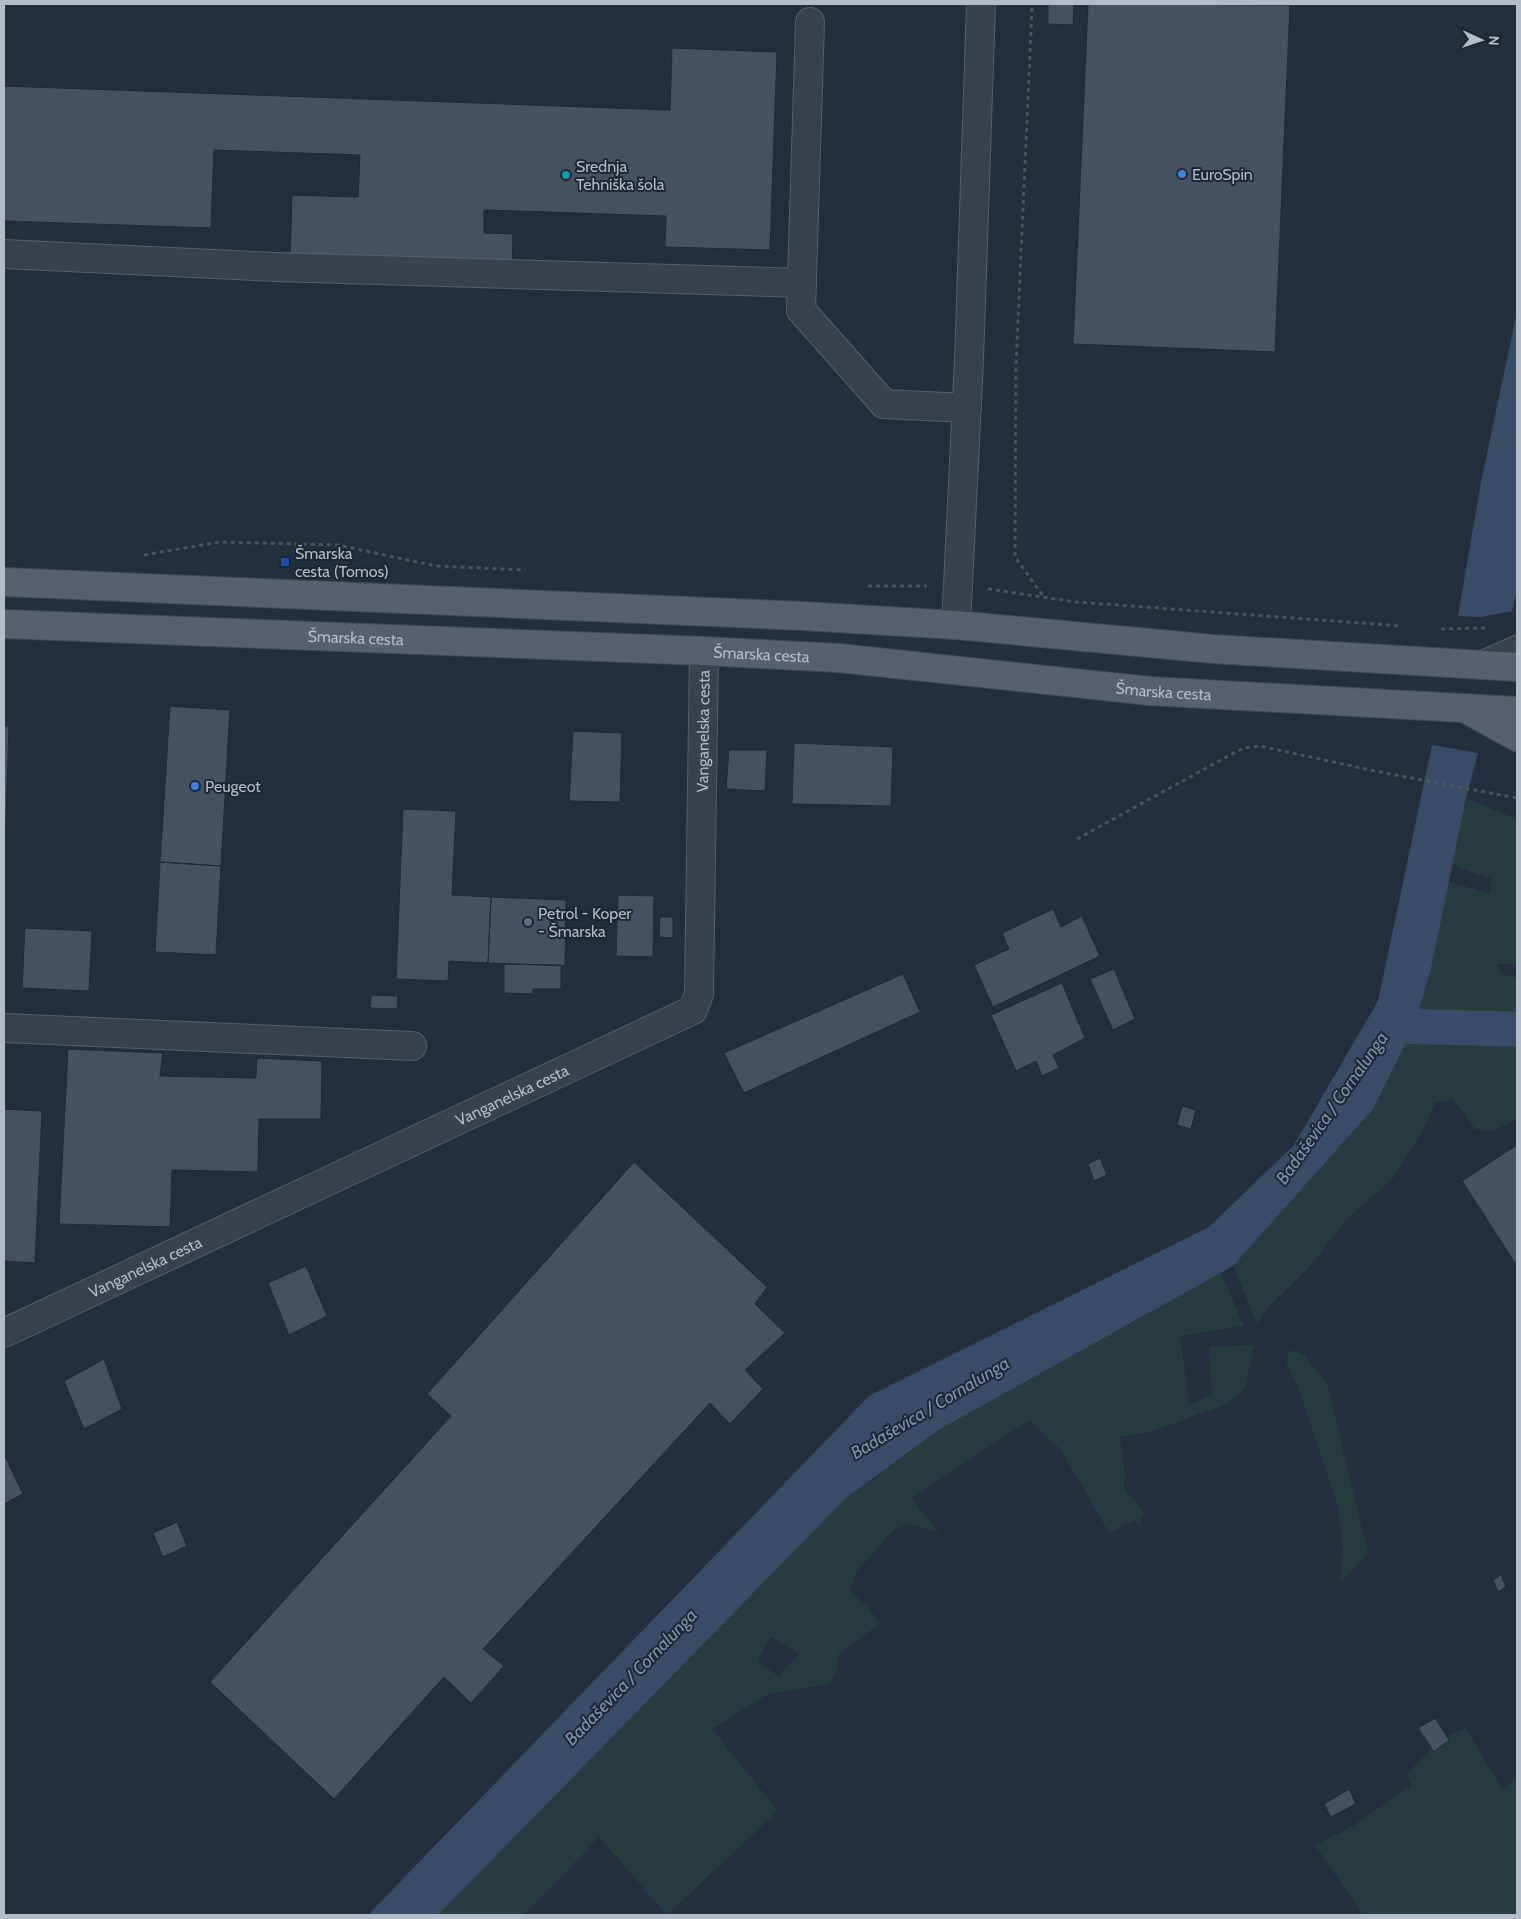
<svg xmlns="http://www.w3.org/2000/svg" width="1521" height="1919" viewBox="0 0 1521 1919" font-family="Cabin,sans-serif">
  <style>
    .green { fill: #263c3f; fill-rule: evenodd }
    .water { fill: #394c67 }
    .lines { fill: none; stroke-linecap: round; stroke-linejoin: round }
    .canal { stroke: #394c67; stroke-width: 35 }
    .building { fill: #455162; stroke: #1f2835 }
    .minor-casing { stroke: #565f6c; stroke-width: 30 }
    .major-casing { stroke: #414a57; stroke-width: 30 }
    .path { stroke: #44595c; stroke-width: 3; stroke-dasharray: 4 4; stroke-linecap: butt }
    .minor { stroke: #38414e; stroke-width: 28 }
    .major { stroke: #56606e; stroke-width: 28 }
    .shop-dot { fill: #3f7fe0; stroke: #1d2633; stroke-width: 2 }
    .culture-dot { fill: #0f9aa8; stroke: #1d2633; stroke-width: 2 }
    .transit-dot { fill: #1a4fb4; stroke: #1d2633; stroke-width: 2 }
    .service-dot { fill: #5c6f8a; stroke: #1d2633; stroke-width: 2 }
    .labels { text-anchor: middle; stroke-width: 4; stroke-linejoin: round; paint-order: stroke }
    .poi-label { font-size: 16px; fill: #b4bcc9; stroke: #1d2633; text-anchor: start }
    .street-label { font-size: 16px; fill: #b4bcc9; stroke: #1d2633 }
    .water-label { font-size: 18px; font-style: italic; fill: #7c92b1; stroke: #1d2633 }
  </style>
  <rect width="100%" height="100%" fill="#242f3e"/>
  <path class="green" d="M1466,798l46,19 5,6v141h-19l3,10 16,4v140l-23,13 -19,-2 -12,-18 -11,-11 -17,3 -11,25 -30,49 -48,43 -36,46 -43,42 -10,16 -24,-58 140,-157 40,-80 18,-60 17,-88 42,13 1,-15 -40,-15z
    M1220,1271l24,55 -64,10 9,69 23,-10 -3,-48 45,-2 -9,44 -18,15 -77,28 -30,5 5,37 -1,14 20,24 -5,13 -3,-6 -27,14 -48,-83 -31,-30 -119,78 29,35 -31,-9 -15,6 -38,42 -6,19 19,17 11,16 -41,29 -2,17 -7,13 -34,7 -26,3 -58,36 66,82 -111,104 -69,-79 -8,11 -67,68h-84l382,-400 107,-88 206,-105zM771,1637l28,17 -20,22 -22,-14z
    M1290,1350l14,5 23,29 41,169 -28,30 3,-36 -5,-40 -41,-123 -11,-21z
    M1466,1729l37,61 14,-11v136h-154l-48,-70 35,-17 61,-42 -4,-12c17,-17 35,-39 59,-45z"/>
  <path class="water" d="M1517,312v277l-5,22 -30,6 -24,-1 23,-134z
    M1432,745l46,8 -12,45 -35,171 -18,60 -40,80 -140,157 -293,163 -92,67 -410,419h-70l501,-519 340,-169 85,-82 84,-144z"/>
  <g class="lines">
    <path class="canal" d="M1375,1046l13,-20 129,3"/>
  </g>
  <path class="building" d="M1048,4h26l-1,21 -25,-1z
    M1088,4l202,1 -15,347 -202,-8z
    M672,48l105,4 -7,198 -105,-3 1,-31 -182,-6v23l29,1 -1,32 -222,-8 2,-63 66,2 2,-42 -146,-5 -3,78 -207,-7v-135l666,24z
    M170,706l60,4 -9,156 -61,-4z
    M4,726h5l-5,154z
    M573,731l49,2 -2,69 -51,-1z
    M794,743l99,4 -2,59 -99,-2z
    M729,750h38l-2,41 -39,-2z
    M403,809l53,2 -4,84 39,2 -3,66 -39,-2 -1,20 -52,-2z
    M160,862l61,4 -5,89 -61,-3z
    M618,895l36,1 -1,61 -37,-1z
    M491,897l75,3 -1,66 -77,-3z
    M1053,909l8,18 21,-11 18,40 -107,51 -19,-42 35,-16 -7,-16z
    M660,917h13v21l-14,-1z
    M25,928l67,3 -3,60 -67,-3z
    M504,964l57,1v24h-28v5l-29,-1z
    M1114,969l21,50 -22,11 -23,-51z
    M903,974l17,38 -176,81 -20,-40z
    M1062,983l23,55 -32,17 6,13 -17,8 -6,-15 -20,10 -25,-56z
    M371,995l27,1 -1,13 -27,-1z
    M68,1049l95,4 -3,23 96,2 1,-20 65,3 -1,58h-62l-1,53 -86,-2 -2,57 -111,-3z
    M1182,1106l14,4 -5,19 -14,-4z
    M4,1109l38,2 -7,152 -31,-2z
    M1517,1145v116l-2,2 -53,-82z
    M1100,1158l7,17 -13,6 -6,-17z
    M634,1162l133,125 -12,17 30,29 -40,37 18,19 -33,35 -20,-21 -227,246 21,17 -33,37 -27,-26 -110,122 -124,-117 241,-266 -24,-22z
    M306,1266l21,50 -38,19 -21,-52z
    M104,1359l18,50 -38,20 -20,-48z
    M4,1454l19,40 -19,10z
    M177,1522l10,24 -24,11 -10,-24z
    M1501,1575l5,12 -8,5 -5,-12z
    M1435,1718l14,22 -15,12 -16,-24z
    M1349,1789l7,15 -25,13 -7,-13z"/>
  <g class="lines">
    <defs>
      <g id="minor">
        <path d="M810,22l-9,288 83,94 83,4"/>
        <path d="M4,254l272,13 526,16"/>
        <path d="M956,625l13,-265 12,-356"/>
        <path d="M1483,665l34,-15"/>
        <path d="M4,1028l408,18"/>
        <path id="s1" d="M4,1333l689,-323 6,-16 5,-343"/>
      </g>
      <g id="major">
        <path d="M4,582l799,34 153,9 257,24 304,18"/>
        <path id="s2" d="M4,624l700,27 135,7 311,33 367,20"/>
        <path d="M1470,711l47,26"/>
      </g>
    </defs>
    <use href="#minor" class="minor-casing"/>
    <use href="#major" class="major-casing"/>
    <path class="path" d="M1032,8l-16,357 -1,192 29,40
      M144,555l76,-13 118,3 98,21 89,4
      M868,586h59
      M988,589l88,13 326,24
      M1441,629l44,-1
      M1077,839l153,-84 14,-7 16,-2 115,25 142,27"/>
    <use href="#minor" class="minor"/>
    <use href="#major" class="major"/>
  </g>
  <g class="shop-dot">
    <circle cx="1182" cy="174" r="5"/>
    <circle cx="195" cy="786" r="5"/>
  </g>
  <circle class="culture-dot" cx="566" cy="175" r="5"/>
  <rect class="transit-dot" x="280" y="557" width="10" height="10" rx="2.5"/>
  <circle class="service-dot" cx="528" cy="922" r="5"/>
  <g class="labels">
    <g class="poi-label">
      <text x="576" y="172">Srednja<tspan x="576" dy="18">Tehniška šola</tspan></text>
      <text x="1192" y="180">EuroSpin</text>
      <text x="295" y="559">Šmarska<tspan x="295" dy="18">cesta (Tomos)</tspan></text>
      <text x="205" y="792">Peugeot</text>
      <text x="538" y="919">Petrol - Koper<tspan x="538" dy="18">- Šmarska</tspan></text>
    </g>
    <g class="street-label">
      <text dy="6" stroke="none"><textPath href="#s2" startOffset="352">Šmarska cesta</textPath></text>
      <text dy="6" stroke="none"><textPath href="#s2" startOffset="758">Šmarska cesta</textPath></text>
      <text dy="6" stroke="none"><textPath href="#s2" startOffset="1162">Šmarska cesta</textPath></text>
      <text dy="6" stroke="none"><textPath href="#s1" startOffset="1041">Vanganelska cesta</textPath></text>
      <text dy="6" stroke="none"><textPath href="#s1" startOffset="561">Vanganelska cesta</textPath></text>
      <text dy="6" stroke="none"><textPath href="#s1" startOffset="156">Vanganelska cesta</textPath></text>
    </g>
    <g class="water-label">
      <text transform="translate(1332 1108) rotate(-55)" y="6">Badaševica / Cornalunga</text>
      <text transform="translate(930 1408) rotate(-31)" y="6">Badaševica / Cornalunga</text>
      <text transform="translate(631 1677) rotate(-46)" y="6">Badaševica / Cornalunga</text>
    </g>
  </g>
  <rect width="1521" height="1919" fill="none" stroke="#b4bcc9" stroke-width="10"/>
  <g transform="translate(1481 40) rotate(93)" stroke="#1d2633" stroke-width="4" paint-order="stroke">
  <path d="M0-4L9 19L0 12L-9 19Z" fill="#b4bcc9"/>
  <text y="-8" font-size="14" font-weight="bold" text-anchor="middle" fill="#b4bcc9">N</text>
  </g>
</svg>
